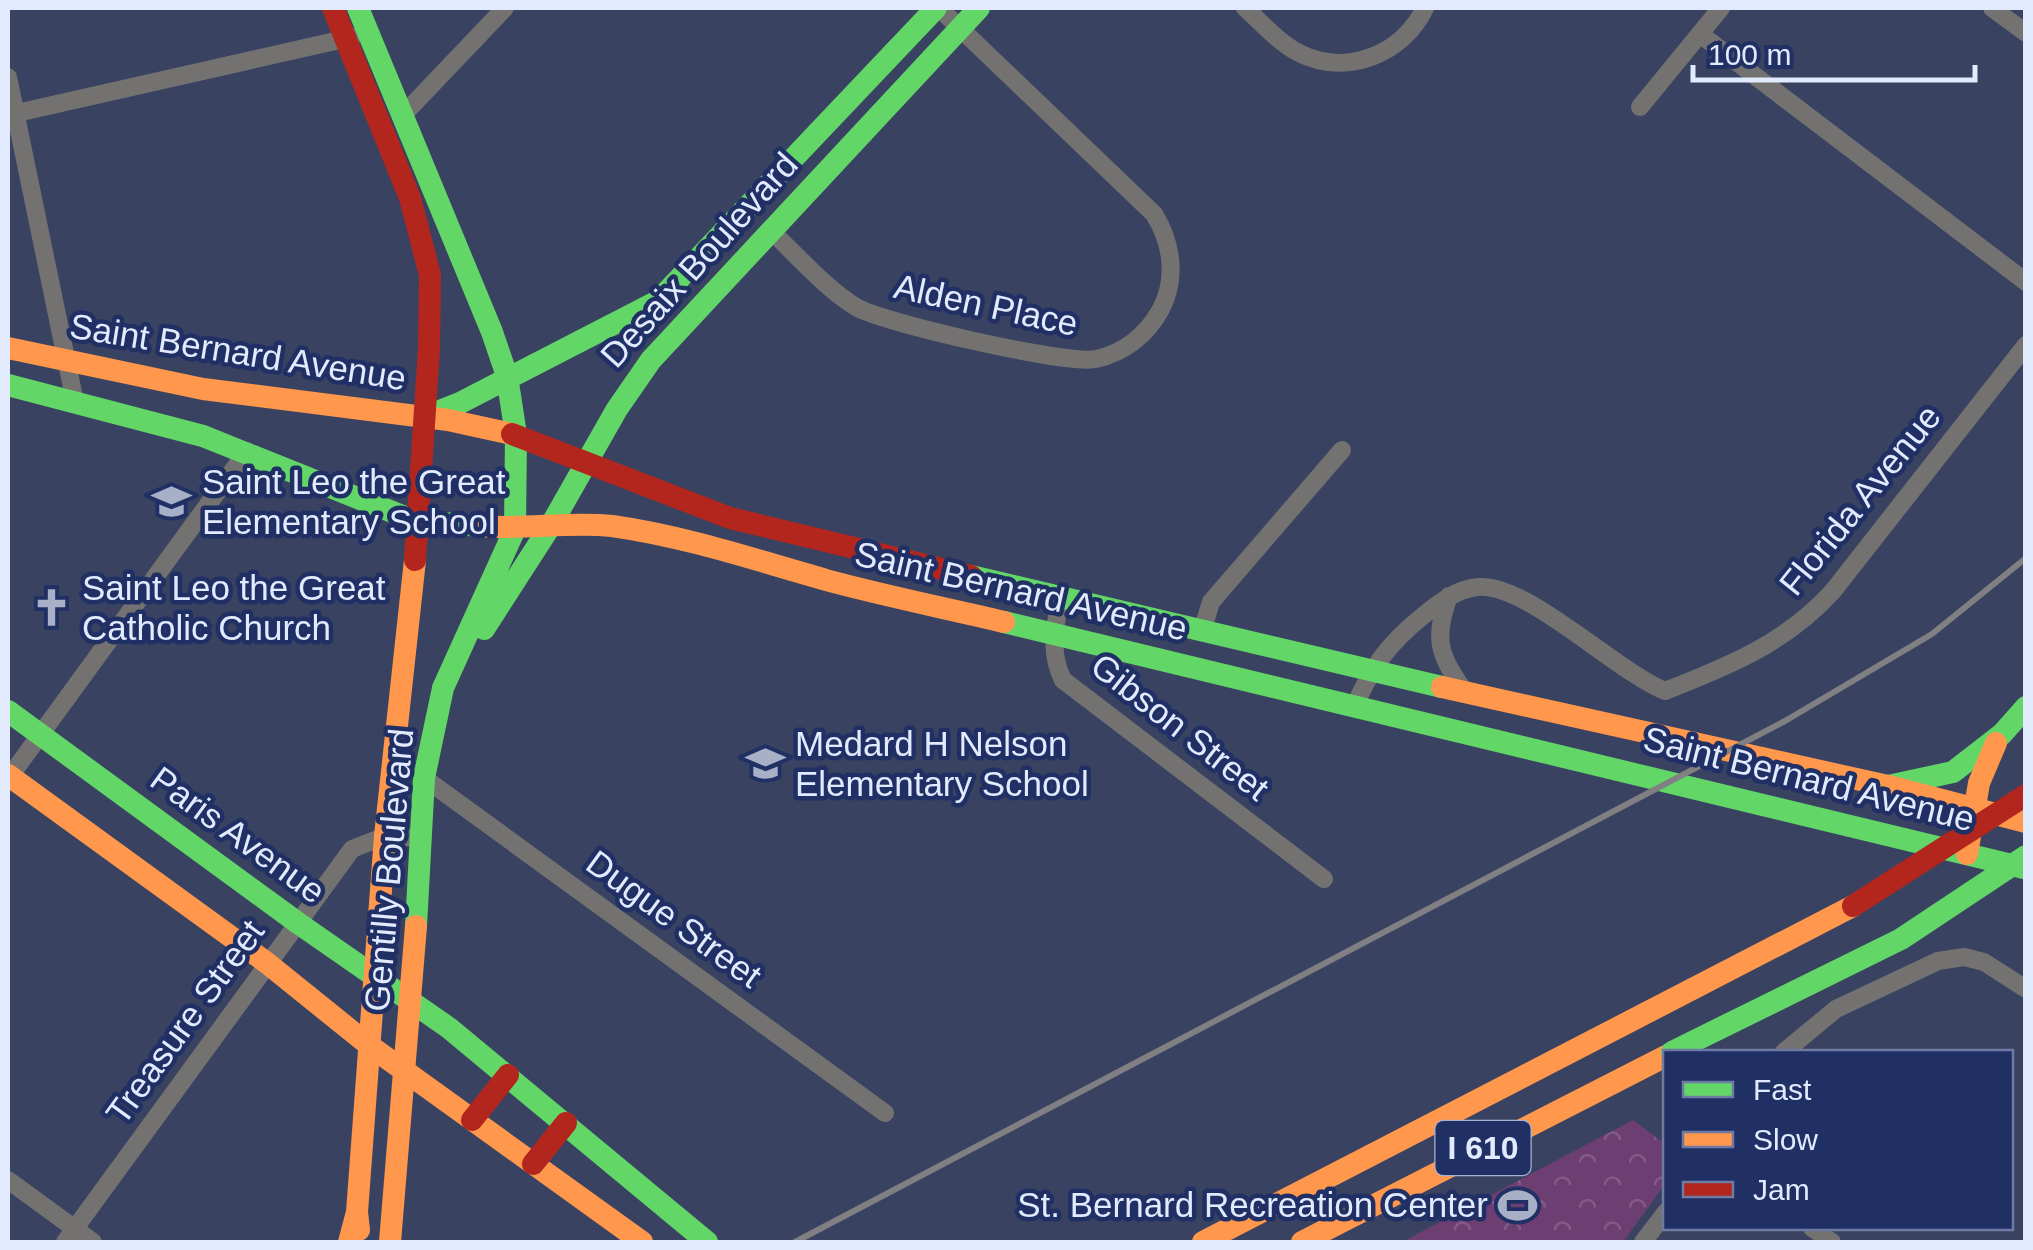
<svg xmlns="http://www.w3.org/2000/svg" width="2033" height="1250" viewBox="0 0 2033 1250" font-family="Arial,sans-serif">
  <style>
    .park { fill: url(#park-crowns) }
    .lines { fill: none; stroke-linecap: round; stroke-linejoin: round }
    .street { stroke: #737271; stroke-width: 18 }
    .fast { stroke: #63d668; stroke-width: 22 }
    .slow { stroke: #ff974d; stroke-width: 22 }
    .jam { stroke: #b3261e; stroke-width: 22 }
    .rail { stroke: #808083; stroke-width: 6 }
    .fast-bridge { stroke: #63d668; stroke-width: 22 }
    .slow-bridge { stroke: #ff974d; stroke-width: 22 }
    .jam-bridge { stroke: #b3261e; stroke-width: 22 }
    .labels { text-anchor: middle; stroke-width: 9; stroke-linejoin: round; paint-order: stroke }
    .shield { fill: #203065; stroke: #a8b2d0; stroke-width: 2.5 }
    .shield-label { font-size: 32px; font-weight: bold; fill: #e2eafe }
    .street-label { font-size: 35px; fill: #e2eafe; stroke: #203065 }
    .poi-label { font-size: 35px; fill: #e2eafe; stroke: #203065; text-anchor: start }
  </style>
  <defs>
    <pattern id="park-crowns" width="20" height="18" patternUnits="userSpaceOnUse" patternTransform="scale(2.5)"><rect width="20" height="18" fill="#6d3e71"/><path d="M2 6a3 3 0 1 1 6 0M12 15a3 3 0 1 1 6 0" fill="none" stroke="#825a86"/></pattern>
  </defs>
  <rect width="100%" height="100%" fill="#394361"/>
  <path class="park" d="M1633,1120l32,24v40l-42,58h-221z"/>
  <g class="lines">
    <path class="street" d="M1245,8c17,15 33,34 54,45 48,24 104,1 126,-45
      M1992,8l34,25
      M1700,34l326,248
      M8,77l67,325
      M1640,107l81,-99
      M8,115l345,-78
      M402,116l103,-108
      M770,230c27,25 55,58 86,77 27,16 211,58 240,52 28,-6 51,-24 65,-50 16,-31 11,-66 -7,-95l-215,-206
      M1061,596c-6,28 -12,57 2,84l261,199
      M1449,596c-16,44 -10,58 15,95
      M1202,631l9,-29 131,-152
      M1355,706c16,-39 35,-64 69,-91 16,-13 33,-26 54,-28 49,-4 136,83 187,104 64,-25 121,-48 168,-100l193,-246
      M424,778l461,335
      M8,779l239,-328
      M1784,1052l52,-43 102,-48 26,-4 20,5 42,27
      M8,1180l85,62
      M1812,1228l20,14
      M65,1242l287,-393 33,-13 35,2
      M1643,1242l23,-30"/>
    <path class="fast" d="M358,8l134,324 15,44 9,59 -1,94 -72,159 -19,90 -8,148
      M8,385l195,51 212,85 67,5
      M427,416l33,-13 198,-102 278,-293
      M971,576l471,111
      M1004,622l1020,246
      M484,629l67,-104 66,-116 34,-49 328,-352
      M8,711l290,212 151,105 258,214
      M1888,786l65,-14 49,-38 24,-27"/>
    <path class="slow" d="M8,348l195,41 245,31 64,14
      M482,526c43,4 87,-5 130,0 72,10 144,34 214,54 59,16 119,28 178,42
      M1442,687l446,99 138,36
      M8,775l259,188 103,83 272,196
      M1967,854l12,-71 17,-40
      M359,1230l-2,-18 28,-376 30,-276
      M349,1242l8,-30
      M390,1242l26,-316
      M1302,1242l364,-186"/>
    <path class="jam" d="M333,8l77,190 20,77 -1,74 -14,211
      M512,434l218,84 241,58
      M472,1120l36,-45
      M533,1164l33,-41"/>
    <path class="rail" d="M795,1242l990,-521 147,-87 94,-76"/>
    <path class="fast-bridge" d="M1672,1052l229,-113 125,-83"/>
    <path class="slow-bridge" d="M1203,1242l650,-336"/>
    <path class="jam-bridge" d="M1853,906l173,-111"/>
  </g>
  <defs>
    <symbol id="school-bare" viewBox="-9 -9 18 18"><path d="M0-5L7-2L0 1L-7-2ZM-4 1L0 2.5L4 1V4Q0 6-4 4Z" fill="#a7b0c7" stroke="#203065" stroke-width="2.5" paint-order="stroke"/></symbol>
    <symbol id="church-bare" viewBox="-9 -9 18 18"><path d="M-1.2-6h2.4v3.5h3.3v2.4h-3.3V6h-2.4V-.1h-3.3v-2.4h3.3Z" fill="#a7b0c7" stroke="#203065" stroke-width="2.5" paint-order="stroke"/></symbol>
    <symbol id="stadium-bare" viewBox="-9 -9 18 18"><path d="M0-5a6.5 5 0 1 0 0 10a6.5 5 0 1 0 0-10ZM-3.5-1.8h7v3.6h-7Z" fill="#a7b0c7" stroke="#203065" stroke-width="2.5" paint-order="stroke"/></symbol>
  </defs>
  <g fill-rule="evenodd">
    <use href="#school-bare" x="144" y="474" width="55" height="55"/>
    <use href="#church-bare" x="24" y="580" width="55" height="55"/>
    <use href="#school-bare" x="738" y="736" width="55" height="55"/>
    <use href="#stadium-bare" x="1490" y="1178" width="55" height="55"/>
  </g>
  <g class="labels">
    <rect class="shield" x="1435.5" y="1121" width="95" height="54" rx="8"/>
    <g class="shield-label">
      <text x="1483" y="1159">I 610</text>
    </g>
    <g class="street-label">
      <text transform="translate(699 260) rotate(-48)" y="12">Desaix Boulevard</text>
      <text transform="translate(986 305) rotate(12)" y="12">Alden Place</text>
      <text transform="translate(238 352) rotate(9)" y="12">Saint Bernard Avenue</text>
      <text transform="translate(1860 500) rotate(-51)" y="12">Florida Avenue</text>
      <text transform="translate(1021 591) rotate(13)" y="12">Saint Bernard Avenue</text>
      <text transform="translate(1180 727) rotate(38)" y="12">Gibson Street</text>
      <text transform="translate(1809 779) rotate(14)" y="12">Saint Bernard Avenue</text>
      <text transform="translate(238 835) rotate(36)" y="12">Paris Avenue</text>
      <text transform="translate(389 870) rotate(-85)" y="12">Gentilly Boulevard</text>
      <text transform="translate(674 919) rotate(36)" y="12">Dugue Street</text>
      <text transform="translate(185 1022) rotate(-54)" y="12">Treasure Street</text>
    </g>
    <g class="poi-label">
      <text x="202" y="494">Saint Leo the Great<tspan x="202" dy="40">Elementary School</tspan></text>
      <text x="82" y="600">Saint Leo the Great<tspan x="82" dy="40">Catholic Church</tspan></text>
      <text x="795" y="756">Medard H Nelson<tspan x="795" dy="40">Elementary School</tspan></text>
      <text x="1488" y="1217" text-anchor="end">St. Bernard Recreation Center</text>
    </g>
  </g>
  <rect width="2033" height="1250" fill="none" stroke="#e2eafe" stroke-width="20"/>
  <rect x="1663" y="1050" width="350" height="180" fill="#203065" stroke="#6e7aa2" stroke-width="2.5"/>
  <rect x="1683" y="1082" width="50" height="15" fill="#63d668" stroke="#6e7aa2" stroke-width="2.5"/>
  <text x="1753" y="1100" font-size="30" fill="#e2eafe">Fast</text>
  <rect x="1683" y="1132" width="50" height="15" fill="#ff974d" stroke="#6e7aa2" stroke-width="2.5"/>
  <text x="1753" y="1150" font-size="30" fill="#e2eafe">Slow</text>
  <rect x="1683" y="1182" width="50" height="15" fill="#b3261e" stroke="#6e7aa2" stroke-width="2.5"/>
  <text x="1753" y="1200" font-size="30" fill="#e2eafe">Jam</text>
  <path d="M1693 65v15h282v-15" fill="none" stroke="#e2eafe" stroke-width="5"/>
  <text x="1708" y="65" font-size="30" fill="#e2eafe" stroke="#203065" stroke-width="8" paint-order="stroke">100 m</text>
</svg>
